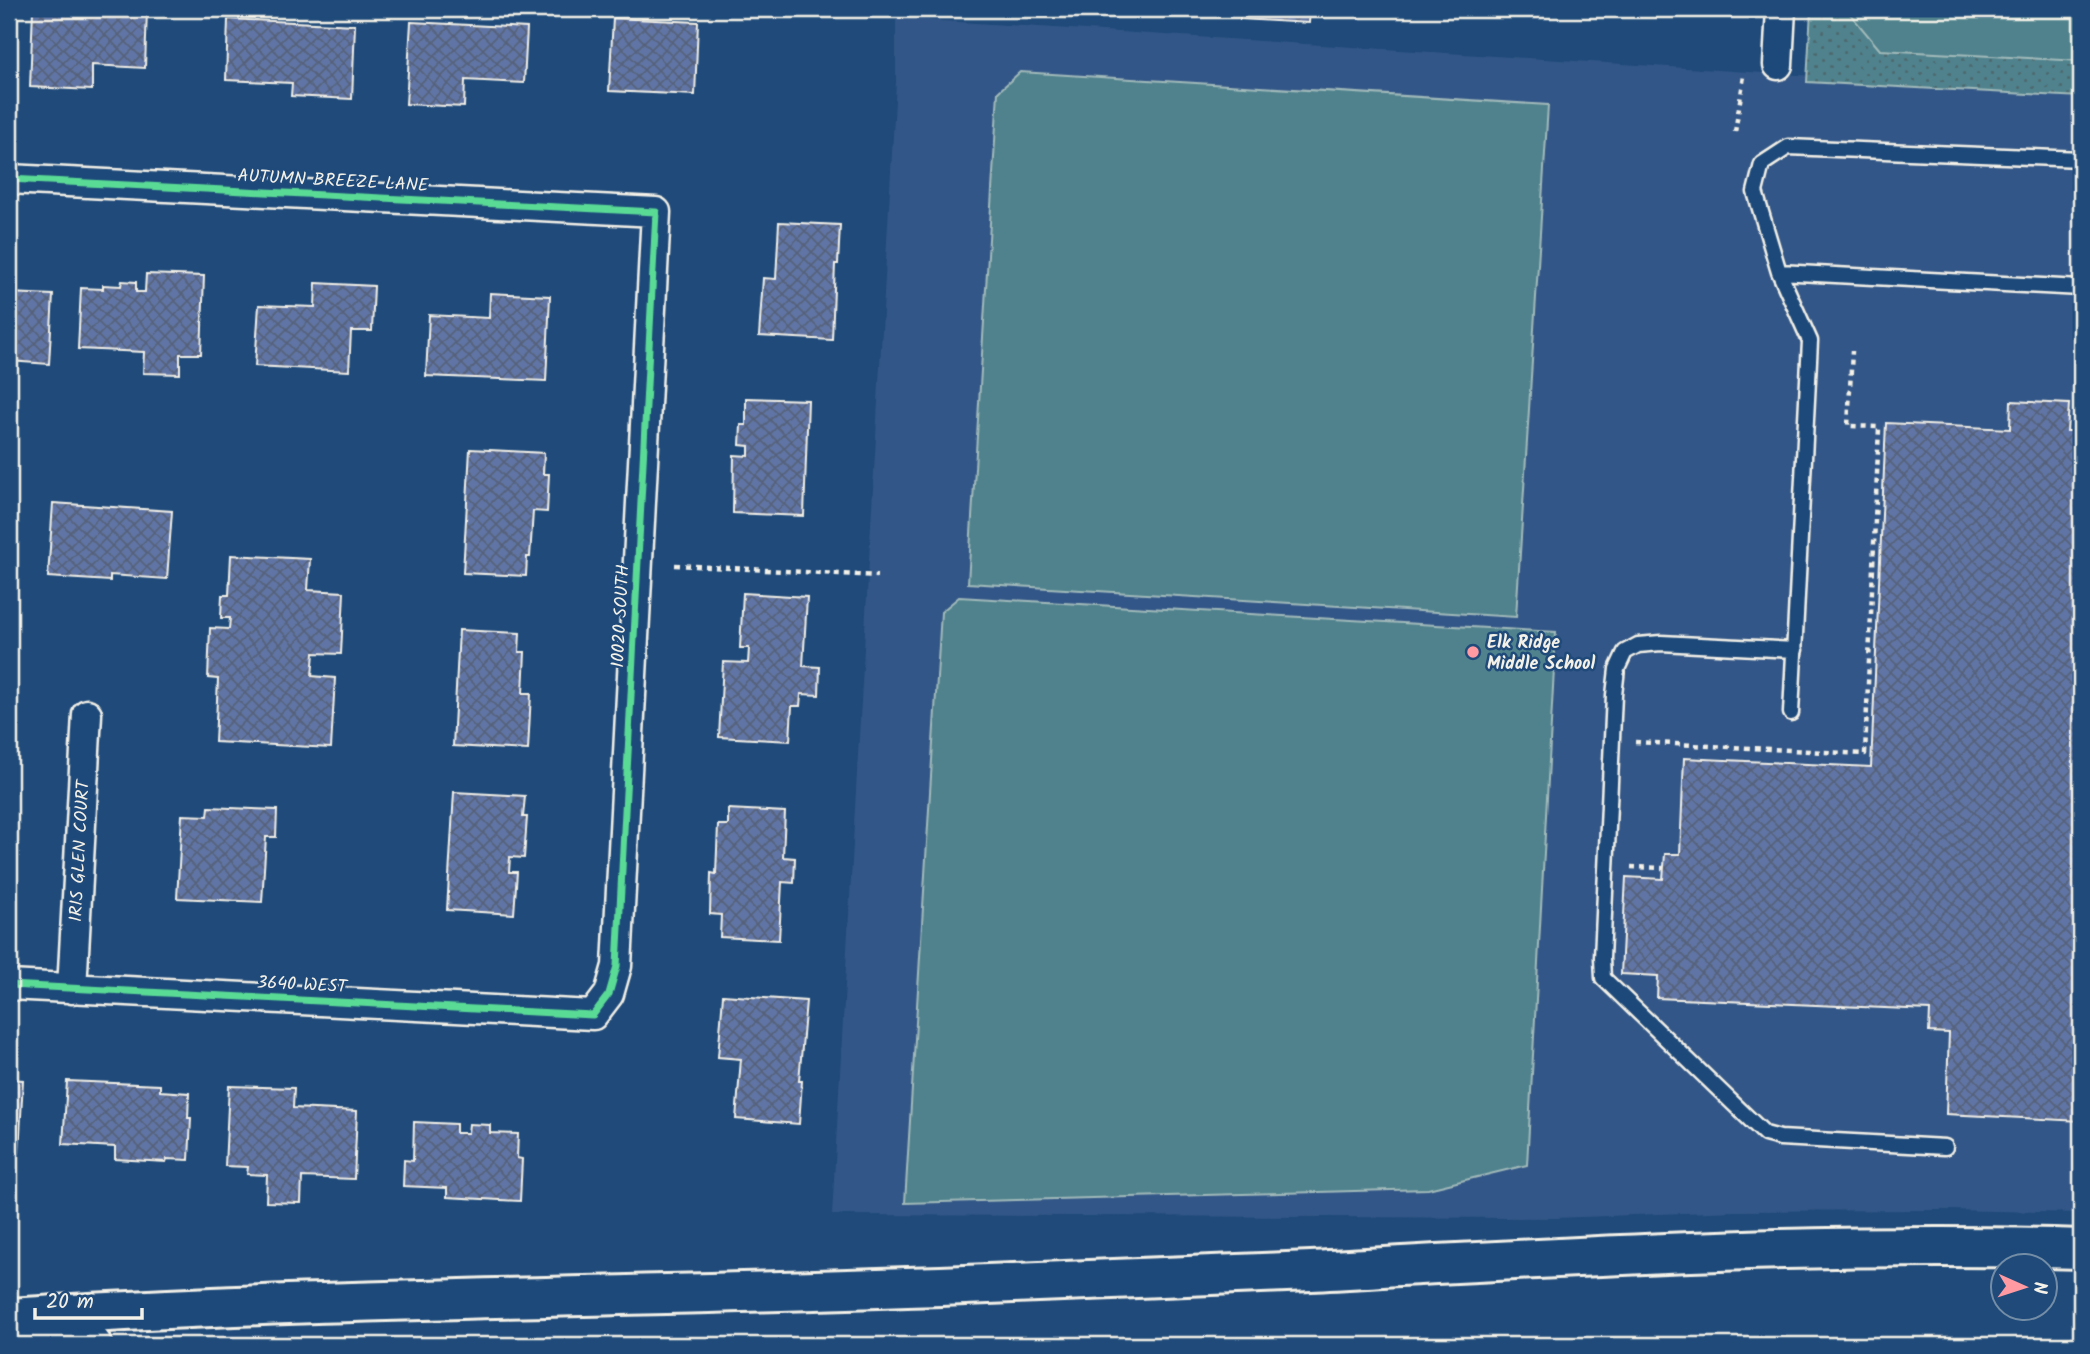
<svg xmlns="http://www.w3.org/2000/svg" width="2090" height="1354" viewBox="0 0 2090 1354" font-family="Kalam,sans-serif">
  <style>
    .built { fill: #335787 }
    .grass { fill: url(#grass-dots); stroke: #a2baba; stroke-width: 2 }
    .garden { fill: #50828d; stroke: #a2baba; stroke-width: 2 }
    .building { fill: url(#building-cross-hatch); stroke: #f4f1e8; stroke-width: 2 }
    .lines { fill: none; stroke-linecap: round; stroke-linejoin: round }
    .lane-casing { stroke: #f4f1e8; stroke-width: 19 }
    .street-casing { stroke: #f4f1e8; stroke-width: 33 }
    .highway-casing { stroke: #f4f1e8; stroke-width: 44 }
    .path { stroke: #f4f1e8; stroke-width: 4.5; stroke-dasharray: 5 5; stroke-linecap: butt }
    .lane { stroke: #1f4a7a; stroke-width: 14 }
    .street { stroke: #1f4a7a; stroke-width: 28 }
    .highway { stroke: #1f4a7a; stroke-width: 38 }
    .cycleway-casing { stroke: #1f4a7a; stroke-width: 11 }
    .cycleway { stroke: #5adb95; stroke-width: 7 }
    .poi-dot { fill: #ff9aa2; stroke: #1f4a7a; stroke-width: 2.5 }
    .labels { text-anchor: middle; stroke-width: 5; stroke-linejoin: round; paint-order: stroke }
    .street-label { font-size: 18px; fill: #f4f1e8; stroke: #1f4a7a }
    .poi-label { font-size: 18px; font-weight: bold; fill: #f4f1e8; stroke: #1f4a7a; text-anchor: start }
  </style>
  <defs>
    <pattern id="grass-dots" width="8" height="8" patternUnits="userSpaceOnUse" patternTransform="scale(1.75)"><rect width="8" height="8" fill="#50828d"/><path d="M2 2h.1M6 6h.1" fill="none" stroke="#4d686d" stroke-width="1.8" stroke-linecap="round"/></pattern>
    <pattern id="building-cross-hatch" width="8" height="8" patternUnits="userSpaceOnUse" patternTransform="scale(1.75)"><rect width="8" height="8" fill="#6175a5"/><path d="M0 0l8 8M0 8l8-8" fill="none" stroke="#56617a"/></pattern>
  </defs>
  <rect width="100%" height="100%" fill="#1f4a7a"/>
  <filter id="ink" filterUnits="userSpaceOnUse"><feTurbulence type="fractalNoise" baseFrequency=".0143" numOctaves="2"/><feDisplacementMap in="SourceGraphic" scale="14" xChannelSelector="R" yChannelSelector="G"/><feConvolveMatrix kernelMatrix="1 2 1 2 8 2 1 2 1" color-interpolation-filters="sRGB"/></filter>
  <g filter="url(#ink)">
    <path class="built" d="M896,18l1185,75v1120l-133,-3 -212,1 -181,7 -723,-3 64,-1133z"/>
    <path class="grass" d="M1811,9h270v88l-274,-15z"/>
    <path class="garden" d="M1851,9h230v52l-201,-11 -30,-36z
      M1020,72l528,33 -32,512 -548,-34 30,-491z
      M959,597l597,35 -29,533 -99,24 -523,14 36,-591z"/>
    <path class="building" d="M33,9h114l-2,59 -53,-3v25l-62,-3z
      M1240,9h70l-1,14 -69,-4z
      M613,18l85,4 -3,73 -86,-4z
      M228,19l127,6 -3,74 -61,-3 1,-13 -66,-3z
      M411,22l116,6 -3,55 -59,-3 -1,27 -58,-3z
      M779,222l61,3 -2,39h-3l-3,76 -73,-4 4,-58 13,1z
      M146,274l58,2 -3,78h-21v20l-37,-1 1,-21 -66,-3 3,-61 22,1v-4l18,1 1,-5 14,1v10h9z
      M316,283l58,3 -2,45h-21l-2,40 -94,-5 4,-61 56,2z
      M9,293l44,2 -4,69 -40,-3z
      M490,293l60,3 -4,85 -120,-5 3,-61 60,3z
      M746,398l62,2 -4,116 -71,-3 1,-58 15,1v-10l-9,-1 1,-20h5z
      M2011,401l58,3 -2,27h14v690l-135,-7 3,-81 -20,-1 1,-22 -273,-12 1,-22 -37,-2 5,-97 37,2 2,-25h15l4,-96 187,9 15,-344 124,6z
      M470,449l74,4 -1,21h6l-2,38 -14,-1 -3,46h-3l-1,19 -63,-3z
      M53,503l119,8 -5,68 -57,-4v6l-62,-4z
      M231,555l79,4 -2,31 36,2 -3,62 -27,-1 -2,23 23,2 -4,70 -116,-6 3,-63 -10,-1 2,-50 19,1 1,-11h-9l1,-23h7z
      M743,593l64,4 -4,69 17,1 -1,28 -18,-1 -1,12h-8l-2,35 -71,-4 4,-75 25,1 1,-15h-9z
      M459,630l61,3 -1,19h6l-2,41h8l-3,57 -75,-4z
      M454,792l71,4 -2,21h4l-3,41 -14,-1 -1,15h8l-3,42 -67,-4z
      M209,807l68,3 -1,27h-10l-4,65 -85,-4 5,-83 26,1z
      M728,809l57,3 -2,45 12,1 -1,25 -12,-1 -3,58 -59,-3 1,-22 -11,-1 1,-41 5,1 2,-49h10z
      M723,995l83,6 -7,80h3l-3,43 -63,-5 5,-60 -23,-2z
      M9,1079l14,1 -4,73h-10z
      M67,1081l93,4v6l29,2 -1,25h3l-2,42 -22,-1 -1,3 -51,-3v-12l-52,-3z
      M229,1086l65,2 -1,20 64,3 -3,68 -52,-2 -1,26 -35,-1 1,-27 -20,-1 1,-7 -23,-1z
      M414,1122l42,2v9h12l1,-9 21,1v8l28,1 -1,24 5,1 -2,42 -73,-4v-9l-44,-2 1,-26 9,1z"/>
    <g class="lines">
      <defs>
        <path id="lane" d="M1779,272l302,16
          M1795,650l-134,-7 -23,2 -13,7 -8,17 -3,26 -12,263 1,20 162,156 15,4 165,9
          M1791,713l19,-372 -31,-69 -24,-80 7,-28 26,-17 293,12"/>
        <path id="street" d="M1778,65l3,-56
          M9,179l647,33 -39,754 -8,28 -16,21 -584,-30
          M72,989l15,-275"/>
        <path id="highway" d="M9,1318c326,-22 653,-20 979,-34 107,-4 215,-8 323,-13 257,-14 513,-30 770,-22
          M9,1341l83,4"/>
      </defs>
      <use href="#lane" class="lane-casing"/>
      <use href="#street" class="street-casing"/>
      <use href="#highway" class="highway-casing"/>
      <path class="path" d="M1735,132l9,-56
        M675,565l202,11
        M1635,742l230,12 14,-327 -31,-1 4,-75
        M1631,867l33,1"/>
      <use href="#lane" class="lane"/>
      <use href="#street" class="street"/>
      <use href="#highway" class="highway"/>
      <defs>
        <path id="cycleway" d="M9,179l647,33 -39,754 -8,28 -16,21 -584,-30"/>
      </defs>
      <use href="#cycleway" class="cycleway-casing"/>
      <use href="#cycleway" class="cycleway"/>
    </g>
  </g>
  <circle class="poi-dot" cx="1473" cy="652" r="7"/>
  <g class="labels">
    <g class="street-label">
      <text transform="translate(333 180) rotate(3)" y="6">AUTUMN BREEZE LANE</text>
      <text transform="translate(620 616) rotate(-87)" y="6">10020 SOUTH</text>
      <text transform="translate(79 851) rotate(-87)" y="6">IRIS GLEN COURT</text>
      <text transform="translate(302 984) rotate(3)" y="6">3640 WEST</text>
    </g>
    <g class="poi-label">
      <text x="1487" y="648">Elk Ridge<tspan x="1487" dy="21">Middle School</tspan></text>
    </g>
  </g>
  <rect width="2090" height="1354" fill="none" stroke="#1f4a7a" stroke-width="35"/>
  <rect x="18" y="18" width="2055" height="1319" fill="none" stroke="#f4f1e8" stroke-width="2.5" filter="url(#ink)"/>
  <g transform="translate(2024 1287) rotate(93)"><circle r="33" fill="#1f4a7a" stroke="#748da6" stroke-width="2"/>
  <path d="M0-5L12 26L0 18L-12 26Z" fill="#ff9aa2"/>
  <text y="-10" font-size="19" font-weight="bold" text-anchor="middle" fill="#f4f1e8">N</text>
  </g>
  <path d="M35 1308v10h107v-10" fill="none" stroke="#f4f1e8" stroke-width="3.5"/>
  <text x="46" y="1308" font-size="21" fill="#f4f1e8" stroke="#1f4a7a" stroke-width="5" paint-order="stroke">20 m</text>
</svg>
